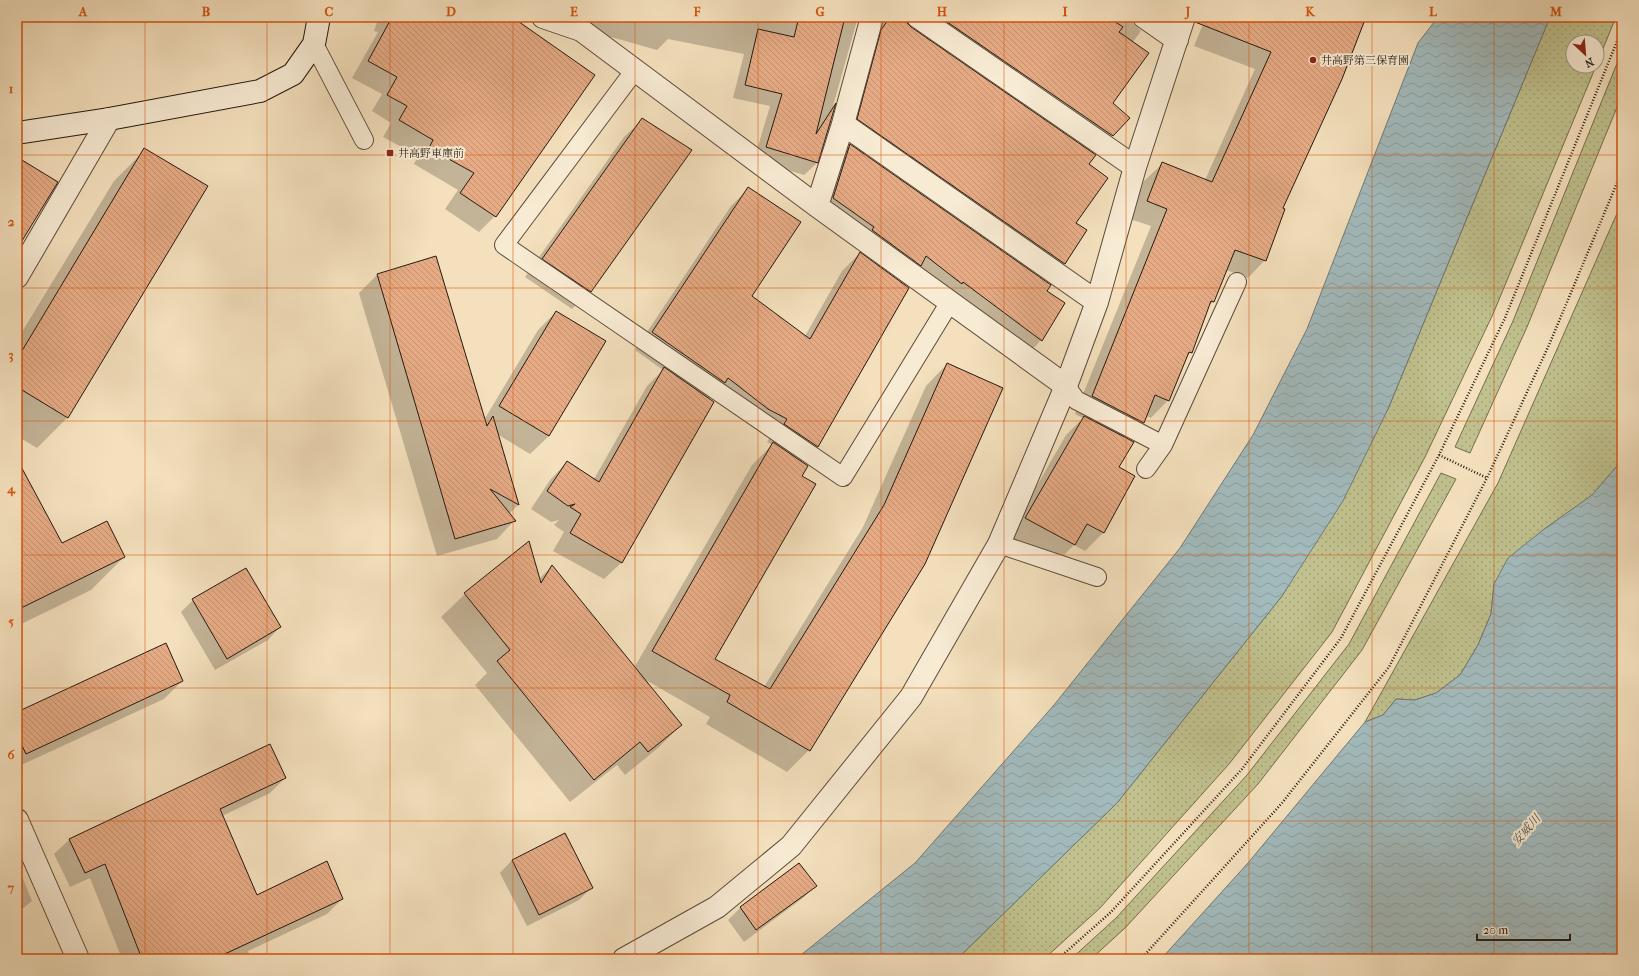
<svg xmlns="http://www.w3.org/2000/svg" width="1639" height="976" viewBox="0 0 1639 976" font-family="'IM FELL French Canon','Noto Serif JP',serif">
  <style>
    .grass { fill: url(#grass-dots); stroke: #736d4f }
    .water { fill: url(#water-waves); stroke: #707a77 }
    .shadow { fill: #0003; fill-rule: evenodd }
    .building { fill: url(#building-back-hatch); stroke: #261910 }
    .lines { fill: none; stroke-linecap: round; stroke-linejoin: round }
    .lane-casing { stroke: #5a4b3b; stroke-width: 20 }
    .street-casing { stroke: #5a4b3b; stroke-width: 24 }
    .secondary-casing { stroke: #261910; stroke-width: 24 }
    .path { stroke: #261910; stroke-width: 2.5; stroke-dasharray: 1 2; stroke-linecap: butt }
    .lane { stroke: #f8ebd4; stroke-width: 18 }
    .street { stroke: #f8ebd4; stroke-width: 22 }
    .secondary { stroke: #f8ebd4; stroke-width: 22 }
    .grid { fill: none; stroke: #d5530c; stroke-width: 1; stroke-opacity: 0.55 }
    .poi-dot { fill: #8f2418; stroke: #f8ebd4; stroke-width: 1.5 }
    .labels { text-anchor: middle; stroke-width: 4; stroke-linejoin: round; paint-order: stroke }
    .poi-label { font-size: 11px; fill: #261910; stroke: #f8ebd4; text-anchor: start }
    .water-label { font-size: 12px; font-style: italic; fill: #51514c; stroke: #f8ebd4 }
    .neatline { fill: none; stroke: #d5530c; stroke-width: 1.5 }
    .grid-label { font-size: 13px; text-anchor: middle; font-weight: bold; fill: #d5530c }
  </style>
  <defs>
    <pattern id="grass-dots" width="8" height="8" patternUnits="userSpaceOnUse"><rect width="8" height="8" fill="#c0c18e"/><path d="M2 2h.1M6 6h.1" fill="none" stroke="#a5a579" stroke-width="1.8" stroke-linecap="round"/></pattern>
    <pattern id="water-waves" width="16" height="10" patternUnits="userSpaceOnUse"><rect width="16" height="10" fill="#a2babc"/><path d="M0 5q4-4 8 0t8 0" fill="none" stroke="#8b9fa1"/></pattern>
    <pattern id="building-back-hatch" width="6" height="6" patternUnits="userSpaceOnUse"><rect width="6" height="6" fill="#e6ab85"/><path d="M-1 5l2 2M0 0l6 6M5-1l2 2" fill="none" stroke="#c59372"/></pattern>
  </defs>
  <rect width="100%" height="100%" fill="#f4e0bd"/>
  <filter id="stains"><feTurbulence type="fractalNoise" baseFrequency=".005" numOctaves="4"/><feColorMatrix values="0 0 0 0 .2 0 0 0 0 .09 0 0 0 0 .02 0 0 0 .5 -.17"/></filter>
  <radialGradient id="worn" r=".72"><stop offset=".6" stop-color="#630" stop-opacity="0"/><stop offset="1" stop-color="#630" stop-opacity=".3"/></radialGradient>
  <path class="grass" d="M1550,17h66l-19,46v-21h-24v24h23l-103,248 -68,143 -93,175 -103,132 -129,144 -56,51h-87l160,-156 165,-207 106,-187z
    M1622,51v44l-95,232 -57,126 -15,-6 58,-126z
    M1622,202v254l-5,10 -24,29 -50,35 -49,54 -3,30 -13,31 -18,30 -24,18 -21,7 -19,-1 -13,16 -18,7 133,-239z
    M1441,473l15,6 -94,171 -104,134 -133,144 -34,31h-20l45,-41 131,-143 102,-131z"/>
  <path class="water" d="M1438,17h112l-162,392 -45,92 -61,95 -165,207 -160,156h-161l119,-96 139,-158 126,-157 73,-113 54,-106 111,-286z
    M1622,456v503h-461l87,-96 117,-141 18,-7 13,-16 19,1 21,-7 24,-18 18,-30 13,-31 3,-30 14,-26 35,-28 49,-35 25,-29z"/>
  <path class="shadow" d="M379,17h131l83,58 -98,141 -16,16 -34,-23 13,-19 -44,-26 4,-8 -35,-19 8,-14 -19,-12 10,-17 -30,-16 26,-46 -4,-1z
    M540,17h365l1,5 4,6 177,136 -12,59 11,8 -22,33 -12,12 -206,-145 17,-114h-5l-41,146 -13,12 -50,-15 16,-54 -37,-8 11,-44 -76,-15 -11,11z
    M908,17h223l1,5 9,9 -9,12 -20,60 16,15 -28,30z
    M1206,17h159l-84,192 -16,51 -17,18 -22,-8 -13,32 -5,4 -17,46 -5,5 -18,43 -17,18 -5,-2 -3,7 -17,16 -8,29 16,9 -31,56 -18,18 -11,-6 -18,18 -48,-27 58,-101 17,-17 -8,-4 76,-188 -21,-7 14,-38 18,-17 43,16 50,-111 -61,-23zM1083,520l16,9v2l-17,-9z
    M643,119l-53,172 -18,18 -47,-32 99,-140z
    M850,145l195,147 -4,48 -8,9 -80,-58 -1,1 -128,-85 17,-53z
    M145,150l-77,267 -31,31 -20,-12v-96l97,-159z
    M748,189l2,107 55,40 37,-65 18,-18 47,35 -90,159 -16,15 -88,198 51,27 99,-160 63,-141 21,-22 -23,200 -115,186 -22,22 -81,-48 4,-7 -66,-38 37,46 -23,23 -33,27 -8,-10 -47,37 -95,-117 12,-12 -46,-56 24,-23 63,-52 11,37 13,-13 82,102 118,-203 20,-20 -5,-3 3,-5 -19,-11 -40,-30 -89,166 -18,17 -51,-28 11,-19 -10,-7 5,-5 -8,2 -20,-13 19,-29 17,-18 27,17 53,-93 16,-16 -28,-20 96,-144z
    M377,275l107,145 54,-90 18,-18 -7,124 -19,18 -33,-20 21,71 -9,9 5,7 -17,18 -60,17 -78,-263z
    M17,497l44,47 63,13 -33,33 -74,36z
    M193,600l87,27 -12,13 -53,30 -34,-58z
    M182,681l-18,18 -147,68v-54z
    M285,778l-15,15 -48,23 34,80 86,3 -15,15 -79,37 3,8h-129l-32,-81 -20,9 -16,-33 15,-14z
    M512,860l79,28 -12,12 -52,26 -27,-53z
    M17,864l15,37 -15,12z
    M799,865l16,21 -12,12 -59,44 -16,-22 12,-12z"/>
  <path class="building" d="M392,17h120l83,58 -99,142 -36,-24 14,-20 -45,-25 4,-8 -34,-20 8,-14 -20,-11 10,-18 -29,-16z
    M799,17h46l-29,117 20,-31 -18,60 -52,-16 16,-53 -37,-9 13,-56 36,8z
    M890,17h16l1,6 4,4 185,128 -7,9 19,14 -32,45 11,7 -22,34 -208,-145 24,-89z
    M940,17h168l15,10 -4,5 30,21 -36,50 17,15 -17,18z
    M1196,17h170l-24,62 -59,129 2,1 -19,52 -31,-11 -21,52 -3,-1 -19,52 -3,-1 -20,49 -14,-6 -11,28 -52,-27 75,-187 -20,-8 15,-39 50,20 59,-130 -76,-30z
    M642,118l50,32 -101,142 -49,-33z
    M850,144l201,141 -4,6 18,12 -23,38 -79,-59 -1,2 -36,-28 -5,10 -49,-36 2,-3 -41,-29z
    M144,148l64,38 -140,232 -51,-31v-28z
    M17,157l41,25 -41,67z
    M748,187l53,35 -49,74 58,43 50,-87 49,36 -91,159 -34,-23 3,-5 -19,-10 -40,-31 -3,5 -73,-51z
    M436,256l51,170 6,-10 26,89 -29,-16 26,32 -61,18 -78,-265z
    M556,311l50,30 -57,95 -50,-30z
    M947,363l56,25 -78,176 -115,187 -83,-49 3,-7 -78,-44 121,-209 35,24 -6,10 14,8 -101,175 55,30 114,-184z
    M664,367l50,35 -92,161 -52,-30 11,-19 -11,-7 5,-3 -7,2 -21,-15 20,-30 32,21z
    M1084,416l50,26 -15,25 16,9 -31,57 -17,-9 -12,21 -50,-27z
    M17,459l45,84 45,-22 18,36 -108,53z
    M529,541l12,42 11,-18 130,160 -34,27 -8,-10 -46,38 -97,-119 13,-11 -46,-57z
    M246,568l35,59 -54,32 -35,-60z
    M166,643l17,38 -157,73 -9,-19v-23z
    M270,744l16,34 -66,31 37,86 70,-34 16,38 -129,60h-72l-37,-95 -20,9 -16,-34z
    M565,833l28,55 -54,27 -27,-55z
    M799,863l18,23 -61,44 -16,-23z"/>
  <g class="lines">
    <defs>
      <path id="lane" d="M314,44l50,96
        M635,70l-131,175 339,232 107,-175
        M1066,386l10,14 87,45
        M1146,469l17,-24 74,-163
        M999,544l98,33"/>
      <path id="street" d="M543,17l38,13 236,176 249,180
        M918,17l217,150
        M1144,17l33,23
        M843,124l254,178
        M817,206l26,-82 29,-107
        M17,277l92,-158
        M17,820l61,139
        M624,959l93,-52 74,-61 120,-149 88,-153 67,-158 31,-84 38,-135 49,-150"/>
      <path id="secondary" d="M17,133l92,-14 151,-28 33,-17 21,-30 5,-27"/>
    </defs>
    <use href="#lane" class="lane-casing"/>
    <use href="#street" class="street-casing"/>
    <use href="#secondary" class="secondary-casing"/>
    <path class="path" d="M1439,455l48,23
      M1058,959l53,-47 131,-143 99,-131 98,-183 66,-137 117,-289
      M1141,959l141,-156 107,-136 98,-189 62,-133 73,-174"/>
    <use href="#lane" class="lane"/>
    <use href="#street" class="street"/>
    <use href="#secondary" class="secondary"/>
  </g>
  <path class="grid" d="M145,17v942M267,17v942M390,17v942M513,17v942M635,17v942M758,17v942M881,17v942M1004,17v942M1126,17v942M1249,17v942M1372,17v942M1494,17v942M17,155h1605M17,288h1605M17,421h1605M17,555h1605M17,688h1605M17,821h1605"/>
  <g class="poi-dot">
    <circle cx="1313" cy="60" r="4"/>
    <rect x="386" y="149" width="8" height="8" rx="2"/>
  </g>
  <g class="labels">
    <g class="poi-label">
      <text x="1321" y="64">井高野第三保育園</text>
      <text x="398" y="157">井高野車庫前</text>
    </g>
    <g class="water-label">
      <text transform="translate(1526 830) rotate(-49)" y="4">安威川</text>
    </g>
  </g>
  <rect width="1639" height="976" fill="none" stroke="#f4e0bd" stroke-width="44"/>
  <g transform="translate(1585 54) rotate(154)"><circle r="19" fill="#f8ebd4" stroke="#a49786"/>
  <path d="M0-3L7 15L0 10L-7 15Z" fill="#8f2418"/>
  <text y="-6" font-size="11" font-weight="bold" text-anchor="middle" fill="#261910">N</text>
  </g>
  <path d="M1477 934v6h93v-6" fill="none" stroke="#261910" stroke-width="2"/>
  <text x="1483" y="934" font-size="12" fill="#261910" stroke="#f8ebd4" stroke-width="3" paint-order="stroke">20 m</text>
  <rect x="22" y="22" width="1595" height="932" class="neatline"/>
  <g class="grid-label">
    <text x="83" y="16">A</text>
    <text x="206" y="16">B</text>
    <text x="329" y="16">C</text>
    <text x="451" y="16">D</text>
    <text x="574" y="16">E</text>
    <text x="697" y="16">F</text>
    <text x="820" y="16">G</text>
    <text x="942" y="16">H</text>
    <text x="1065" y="16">I</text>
    <text x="1188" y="16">J</text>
    <text x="1310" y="16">K</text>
    <text x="1433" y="16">L</text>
    <text x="1556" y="16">M</text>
    <text x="11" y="93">1</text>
    <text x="11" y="226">2</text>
    <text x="11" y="359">3</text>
    <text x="11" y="493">4</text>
    <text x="11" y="626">5</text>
    <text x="11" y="759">6</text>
    <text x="11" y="892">7</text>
  </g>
  <rect width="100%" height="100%" filter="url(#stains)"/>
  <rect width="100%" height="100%" fill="url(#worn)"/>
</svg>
